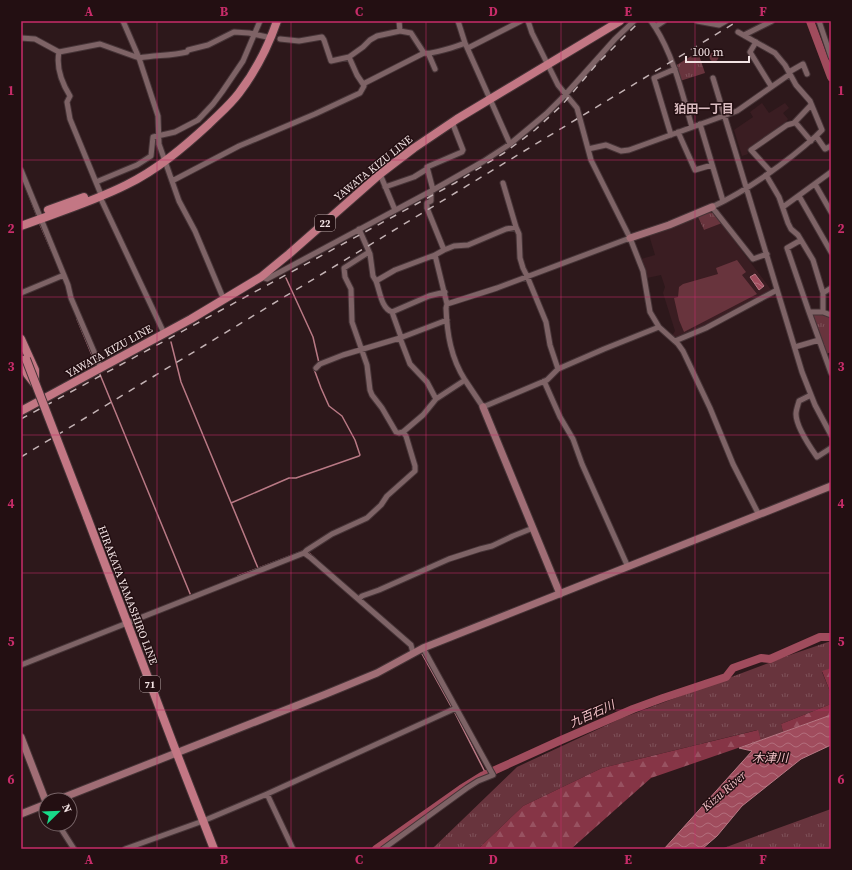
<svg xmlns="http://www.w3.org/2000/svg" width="852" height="870" viewBox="0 0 852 870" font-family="'Source Serif 4','Noto Sans JP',serif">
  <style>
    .built { fill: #3a1d22 }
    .grass { fill: url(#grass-tufts) }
    .forest { fill: url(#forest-firs) }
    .pitch { fill: #68343d }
    .water { fill: url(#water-waves); stroke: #b97985 }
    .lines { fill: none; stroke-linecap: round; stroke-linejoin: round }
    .stream { stroke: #b97985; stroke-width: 1.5 }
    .river { stroke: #a04c5d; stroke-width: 8 }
    .street-casing { stroke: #463437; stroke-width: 7 }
    .secondary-casing { stroke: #463437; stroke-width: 9 }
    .primary-casing { stroke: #463437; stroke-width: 10 }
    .street { stroke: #7e6366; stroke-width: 5 }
    .secondary { stroke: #a06d75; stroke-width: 7 }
    .primary { stroke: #c37784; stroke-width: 8 }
    .rail { stroke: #c3b2b4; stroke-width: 1.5; stroke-dasharray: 7 7; stroke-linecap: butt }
    .primary-bridge-casing { stroke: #463437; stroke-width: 10; stroke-linecap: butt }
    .primary-bridge { stroke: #c37784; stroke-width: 8 }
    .grid { fill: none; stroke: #c72c69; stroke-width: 1; stroke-opacity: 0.55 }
    .labels { text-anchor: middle; stroke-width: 3; stroke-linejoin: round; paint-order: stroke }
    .shield { fill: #230f12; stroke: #b4a3a4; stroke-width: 1 }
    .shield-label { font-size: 10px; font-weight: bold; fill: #f2e2e3 }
    .street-label { font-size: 11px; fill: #f2e2e3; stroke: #230f12 }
    .neighbourhood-label { font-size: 12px; font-weight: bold; fill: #dabcc0; stroke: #230f12 }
    .water-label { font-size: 12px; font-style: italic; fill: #f2c1c7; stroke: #230f12 }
    .neatline { fill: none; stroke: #c72c69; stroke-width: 1.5 }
    .grid-label { font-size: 13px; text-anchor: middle; font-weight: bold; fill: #c72c69 }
  </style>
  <defs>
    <pattern id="grass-tufts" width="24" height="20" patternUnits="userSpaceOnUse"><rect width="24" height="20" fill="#68343d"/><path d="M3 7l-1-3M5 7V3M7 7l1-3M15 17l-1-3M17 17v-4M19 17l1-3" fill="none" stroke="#7e5159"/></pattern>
    <pattern id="forest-firs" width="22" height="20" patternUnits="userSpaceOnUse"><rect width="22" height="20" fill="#863546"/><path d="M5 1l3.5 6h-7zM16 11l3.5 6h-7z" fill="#985261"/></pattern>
    <pattern id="water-waves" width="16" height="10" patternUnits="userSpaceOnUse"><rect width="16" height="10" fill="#a04c5d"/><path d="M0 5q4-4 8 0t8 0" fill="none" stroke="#b26e7c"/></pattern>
  </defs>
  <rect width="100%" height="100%" fill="#2d181b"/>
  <path class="built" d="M762,103l7,10 16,-10 4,5 -6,5 5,6 -2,3 -39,28 1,4 -6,2 -8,-26 19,-13 -3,-5z
    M698,217l6,13 17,-7 51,68 -67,36 -29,13 -4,-4 3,-5 -12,-38 2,-6 -4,-12 -14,3 -6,-19 14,-4 -6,-20 21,-7z"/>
  <path class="grass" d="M698,52l7,21 -25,8 -5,-15z
    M709.5 57a4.5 4.5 0 1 1 9 0a4.5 4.5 0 1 1-9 0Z
    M709,212l4,1 9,10 -18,7 -6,-13z
    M814,313l7,1 10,3v35l-5,2 -14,-38z
    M831,641v27l-9,4 9,22v10l-50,20 2,8 -22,8 -4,-10 -155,38 -79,38 -45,43h-46l85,-82 105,-49 165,-62z
    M831,809v40h-110z"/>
  <path class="forest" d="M831,668v26l-9,-23z
    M831,704v11l-48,17 -2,-8z
    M758,730l3,10 -110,38 -80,71h-93l45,-43 79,-38z"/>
  <path class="pitch" d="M737,260l9,12 -4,3 15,19 -73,38 -5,-12 -5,-22 4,-1 1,-10 4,-3 35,-10 -2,-6z"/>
  <path class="water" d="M755,274l9,12 -5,4 -9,-13z
    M831,715v30l-30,14 -59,47 -25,30 -15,13h-38l88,-98 -13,-3z"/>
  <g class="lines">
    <path class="stream" d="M26,188l11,28
      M39,222l13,30
      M286,278l27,59 6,26
      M77,319l20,48
      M171,342l10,40 77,186
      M99,372c31,75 61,149 92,224
      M231,503l58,-25h7l63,-22 1,-1 -5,-15 -13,-24 -13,-10 -8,-18 -7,-19
      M307,551l11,10
      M238,576l65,-25
      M421,652l31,56
      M454,711l32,63"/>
    <path class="river" d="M810,21l21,56
      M376,849l85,-60 21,-13 77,-35 74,-32 30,-11 63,-21 7,-9 28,-10 9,1 50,-22h11"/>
    <defs>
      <path id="street" d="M123,21l16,37
        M399,21l1,10
        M458,21l7,22 45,101
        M651,21l4,6
        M664,21l-9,6c19,30 27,66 37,100
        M697,21l22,4 7,-4
        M819,21l12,36
        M738,32l37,21 10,12 11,20 14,16 12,29 -6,6 9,13 6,-3
        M745,36l1,-2 26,-13
        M21,38l14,1 24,13 41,-8 39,14
        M280,39l19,2 23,-4 2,3 7,21 18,-4 8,18 6,9
        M756,42l-6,10 21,34
        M468,48l53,-27
        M59,52c-3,15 3,31 11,44l-3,6 3,17 30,73
        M429,55l6,14
        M349,57l14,-10 7,-7 7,-4 23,-5 11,2 13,20
        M789,72l14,-8 4,10
        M713,78l89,294 13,33 16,30
        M795,122l16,19
        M700,124l23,77
        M678,132l17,38 17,-5
        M671,135l-17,-57 21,-9
        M588,149l18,-4 15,6 8,-1 108,-39 53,-37
        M21,170l47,115 3,13 30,70
        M771,172l-20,-22 36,-25 7,-2 17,-18
        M380,174l15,36
        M766,175l13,22 9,26 3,6 7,6 15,25 10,33v19l8,3
        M172,181l67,-35 76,-32 45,-21 4,-7 -1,-2 61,-31c6,2 34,-7 41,-10
        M96,182l41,-17 14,-9 2,-19 22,-5 23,-12 15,-16 9,-12 21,-31 17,-40
        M503,183l13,44
        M815,184l16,28
        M385,187l29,-10 13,-8
        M433,190l-6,-23 35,-15 1,-2 -11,-28
        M431,191v10l-4,2v5l17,42 -9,5 12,49 -1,4c1,26 5,50 19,72
        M799,196l32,56
        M100,197l64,136
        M783,207l48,-35
        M359,229l11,25 3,22 3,5
        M801,240l-14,8 22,64h14
        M444,250l10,-4 14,-1 38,-16 10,-2 3,7 1,24 3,10 4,8 19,46 4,23 8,24
        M369,252l-25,16 1,9 6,12 1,33 15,43 3,25 2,5 10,13 14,24 3,1 4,-1
        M767,254l-14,5 -41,-52c36,-17 75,-45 104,-71
        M261,277l6,2 166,-89 51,-29 26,-17 36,-30 19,-19 50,-56 19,-18
        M21,293l43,-18
        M823,293l8,-5
        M224,300l-29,-69 -16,-30 -20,-57 -1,-28 -19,-58c16,-3 32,-2 48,-6l1,-2 20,-5 26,-13 15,1 18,4
        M447,304l50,-16 133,-50 -39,-78 -14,-52 -19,-23 -26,-52 -4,-12
        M392,312l37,-16 16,-4
        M809,312l22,61
        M659,327l19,17 5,7 27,57 23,56 26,51
        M401,337l-9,-25c-11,-4 -12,-21 -16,-31l19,-11 40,-15
        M400,338l10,26 17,18 9,17
        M675,341l31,-13 71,-38
        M795,347l24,-7
        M316,368l4,-4 23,-9 57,-17 47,-18
        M544,381l16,36 13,22 9,25 46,103
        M811,395l-12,6c-1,4 -3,9 -3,13 0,13 14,33 21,43l14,-9
        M304,553l7,5 100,87 2,8
        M359,599l3,-3 17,-6 70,-31 31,-10 12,-3 21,-10 20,-8
        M21,665l283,-112 3,-3 25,-16 35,-16 14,-13 6,-9 28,-25v-5l-9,-30 -3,-4 20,-17 13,-16 29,-19 18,27 64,-27 11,-11 46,-20 55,-22 -9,-15 -7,-41 -13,-33
        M267,794l26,55
        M58,824l16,25
        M125,849l78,-28 64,-27 189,-86
        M383,849l84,-61 11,-7 15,-6 -70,-127"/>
      <path id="secondary" d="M630,238l39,-13 43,-18
        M483,407l77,187
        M21,737l25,65
        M57,800l269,-106 51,-21 46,-25 408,-162
        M21,814l25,-10"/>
      <path id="primary" d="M48,210l36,-13
        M21,226c35,-13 71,-24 105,-41 31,-15 58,-38 83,-61 10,-10 21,-19 30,-31 16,-21 29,-46 38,-72
        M21,339l14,31v12
        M21,360l6,14 7,9
        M21,411l170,-92 70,-42 28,-23 91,-80 34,-26 43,-29 163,-98
        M87,517l90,237 37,95"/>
    </defs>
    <use href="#street" class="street-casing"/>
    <use href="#secondary" class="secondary-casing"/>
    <use href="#primary" class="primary-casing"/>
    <use href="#street" class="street"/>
    <use href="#secondary" class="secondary"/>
    <use href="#primary" class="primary"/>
    <path class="rail" d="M21,419l434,-236 49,-30 31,-23 27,-25 34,-40 44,-44
      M21,457l717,-436"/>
    <defs>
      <path id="primary-bridge" d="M26,359l61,158"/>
    </defs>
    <use href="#primary-bridge" class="primary-bridge-casing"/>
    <use href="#primary-bridge" class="primary-bridge"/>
  </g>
  <path class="grid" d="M157,21v828M291,21v828M426,21v828M561,21v828M695,21v828M21,160h810M21,297h810M21,435h810M21,573h810M21,710h810"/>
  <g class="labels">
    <g class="shield">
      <rect x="315" y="215" width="20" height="16" rx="3"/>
      <rect x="140" y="676" width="20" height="16" rx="3"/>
    </g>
    <g class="shield-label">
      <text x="325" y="227">22</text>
      <text x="150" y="688">71</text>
    </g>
    <g class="street-label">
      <text transform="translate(373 168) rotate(-39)" y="4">YAWATA KIZU LINE</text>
      <text transform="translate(109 351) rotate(-29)" y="4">YAWATA KIZU LINE</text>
      <text transform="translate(128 595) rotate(69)" y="4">HIRAKATA YAMASHIRO LINE</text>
    </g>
    <g class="neighbourhood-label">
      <text x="704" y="113">狛田一丁目</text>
    </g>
    <g class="water-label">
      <text transform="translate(592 714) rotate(-24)" y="4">九百石川</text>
      <text x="770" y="762">木津川</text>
      <text transform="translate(724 791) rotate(-41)" y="4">Kizu River</text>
    </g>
  </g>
  <rect width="852" height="870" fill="none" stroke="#230f12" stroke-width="44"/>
  <g transform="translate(58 812) rotate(67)"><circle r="19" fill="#230f12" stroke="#766366"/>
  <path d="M0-3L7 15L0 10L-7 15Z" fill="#18d989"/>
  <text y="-6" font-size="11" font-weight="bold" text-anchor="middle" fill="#f2e2e3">N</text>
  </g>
  <path d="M686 56v6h63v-6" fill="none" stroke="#f2e2e3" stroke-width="2"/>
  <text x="692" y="56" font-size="12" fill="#f2e2e3" stroke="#230f12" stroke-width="3" paint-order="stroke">100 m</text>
  <rect x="22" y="22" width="808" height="826" class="neatline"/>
  <g class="grid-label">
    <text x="89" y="16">A</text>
    <text x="224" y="16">B</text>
    <text x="359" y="16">C</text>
    <text x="493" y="16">D</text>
    <text x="628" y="16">E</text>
    <text x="763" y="16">F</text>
    <text x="11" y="95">1</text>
    <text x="841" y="95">1</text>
    <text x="11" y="233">2</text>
    <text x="841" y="233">2</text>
    <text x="11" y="371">3</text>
    <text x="841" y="371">3</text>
    <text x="11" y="508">4</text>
    <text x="841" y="508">4</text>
    <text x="11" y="646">5</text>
    <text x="841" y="646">5</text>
    <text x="11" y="784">6</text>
    <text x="841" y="784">6</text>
    <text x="89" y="864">A</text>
    <text x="224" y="864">B</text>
    <text x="359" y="864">C</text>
    <text x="493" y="864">D</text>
    <text x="628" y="864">E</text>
    <text x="763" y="864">F</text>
  </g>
</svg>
